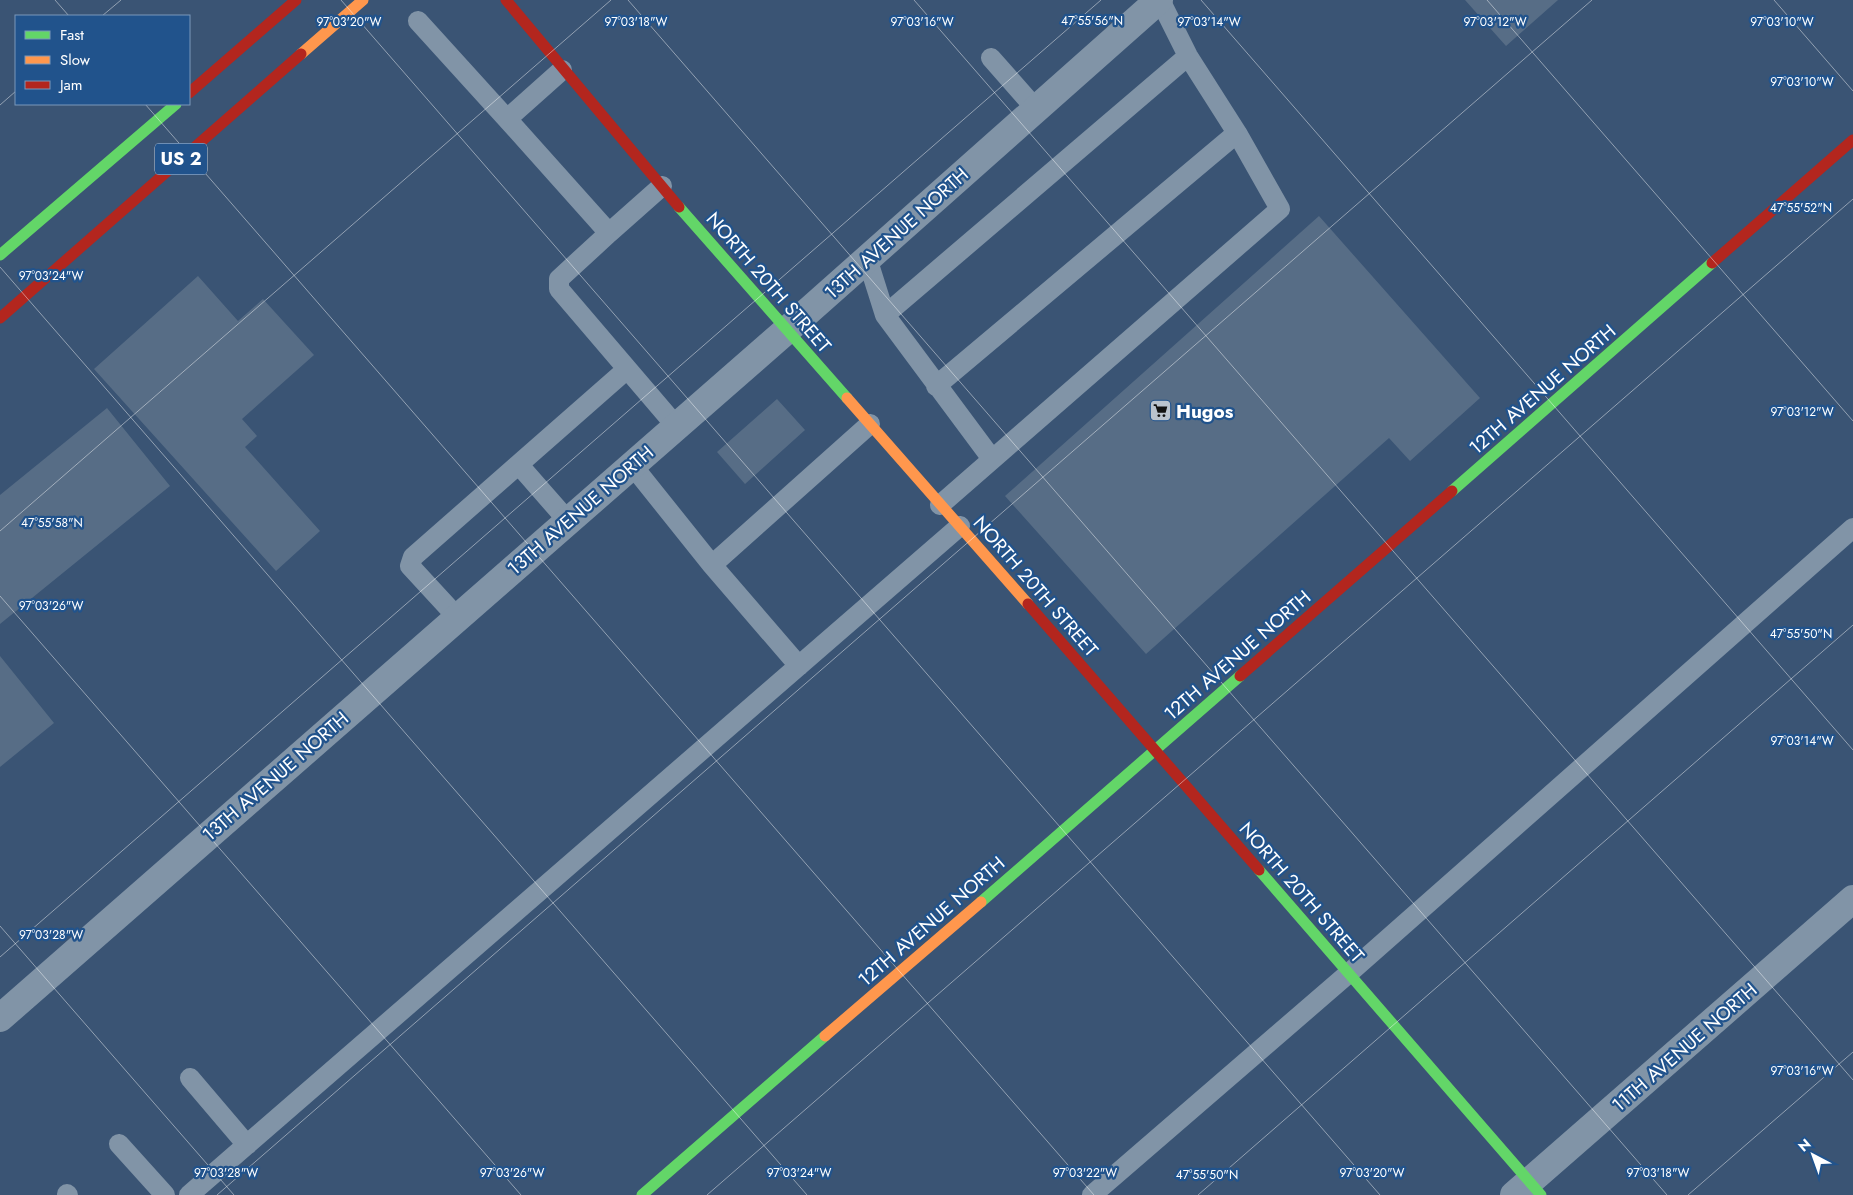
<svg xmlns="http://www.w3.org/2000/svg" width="1853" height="1195" viewBox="0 0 1853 1195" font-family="Jost,sans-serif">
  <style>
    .building { fill: #576d86 }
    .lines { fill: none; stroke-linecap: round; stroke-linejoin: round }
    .lane { stroke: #8194a7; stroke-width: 20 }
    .street { stroke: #8194a7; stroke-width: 28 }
    .fast { stroke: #63d668; stroke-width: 11 }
    .slow { stroke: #ff974d; stroke-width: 11 }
    .jam { stroke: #b3261e; stroke-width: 11 }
    .ticks { fill: none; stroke: #fff; stroke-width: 1; stroke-opacity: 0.45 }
    .labels { text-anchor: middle; stroke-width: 4.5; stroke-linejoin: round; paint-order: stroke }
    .shield { fill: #21538c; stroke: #bccbdc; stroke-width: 1 }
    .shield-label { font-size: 18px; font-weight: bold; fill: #fff }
    .street-label { font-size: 19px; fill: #fff; stroke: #21538c }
    .poi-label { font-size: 19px; font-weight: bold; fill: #fff; stroke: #21538c; text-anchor: start }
    .ticks-label { font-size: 12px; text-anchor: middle; fill: #fff; stroke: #21538c; stroke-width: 4.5; stroke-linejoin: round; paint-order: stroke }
  </style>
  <rect width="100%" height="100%" fill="#3a5474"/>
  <path class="building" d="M1465,0h93l-52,46z
    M1319,216l161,182 -70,63 -21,-23 -243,216 -141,-158z
    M198,276l40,45 25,-22 51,56 -72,64 15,17 -12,11 75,84 -44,40 -182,-202z
    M777,399l28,31 -60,54 -28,-32z
    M107,408l63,78 -170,138v-129z
    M0,656l54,67 -54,44z"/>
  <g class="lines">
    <path class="lane" d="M418,21l89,98 55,-49
      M991,58l45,51
      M507,119l102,114 53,-47
      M609,233l-50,46v10l117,137
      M867,258l18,57 107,144
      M885,315l303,-259
      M936,386l301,-253
      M519,465l49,56
      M632,465l80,100
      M940,505l340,-296 -43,-76 -49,-77 -28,-56
      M457,617l-47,-51 3,-9 213,-187
      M799,666l-87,-101 158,-141
      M190,1078l57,67
      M119,1144l46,51
      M67,1194l1,1
      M189,1195l771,-669
      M1092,1195l257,-222 504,-445"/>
    <path class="street" d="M0,1018l787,-688 372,-330
      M1514,1195l339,-296"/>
    <path class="fast" d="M679,207l168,191
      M0,255l176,-151
      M1452,491l260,-228
      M1259,870l282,325
      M981,902l259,-226
      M642,1195l183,-159"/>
    <path class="slow" d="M301,54l62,-54
      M847,398l181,206
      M825,1036l156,-134"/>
    <path class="jam" d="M506,0l173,207
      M189,93l107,-93
      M1712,263l141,-123
      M0,318l301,-264
      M1028,604l231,266
      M1240,676l212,-185"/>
  </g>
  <path class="ticks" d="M55,0l14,16M341,0l1039,1195M628,0l1039,1195M914,0l939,1080M1201,0l652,750M1487,0l366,421M1774,0l79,91M102,16l19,-16M145,104l949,1091M0,105l16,-14M0,267l807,928M0,531l611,-531M0,596l521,599M0,926l234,269M0,957l1101,-957M217,1195l1375,-1195M707,1195l1146,-996M1198,1195l655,-570M1688,1195l165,-143"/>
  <defs>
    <symbol id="supermarket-square" viewBox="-11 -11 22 22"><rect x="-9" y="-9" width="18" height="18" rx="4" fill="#bac3ce" stroke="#21538c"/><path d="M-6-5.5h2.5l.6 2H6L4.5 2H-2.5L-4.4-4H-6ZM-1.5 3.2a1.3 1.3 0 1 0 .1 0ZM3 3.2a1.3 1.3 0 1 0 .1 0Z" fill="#111"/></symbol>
  </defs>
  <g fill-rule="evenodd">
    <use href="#supermarket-square" x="1148" y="398" width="25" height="25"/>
  </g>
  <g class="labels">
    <rect class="shield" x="155" y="143.5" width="52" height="31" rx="4"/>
    <g class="shield-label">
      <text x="181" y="165">US 2</text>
    </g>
    <g class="street-label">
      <text transform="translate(896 233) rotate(-42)" y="7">13TH AVENUE NORTH</text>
      <text transform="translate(769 282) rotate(49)" y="7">NORTH 20TH STREET</text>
      <text transform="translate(1542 389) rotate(-41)" y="7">12TH AVENUE NORTH</text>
      <text transform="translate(580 510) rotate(-41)" y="7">13TH AVENUE NORTH</text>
      <text transform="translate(1036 586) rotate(49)" y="7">NORTH 20TH STREET</text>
      <text transform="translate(1237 655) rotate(-41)" y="7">12TH AVENUE NORTH</text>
      <text transform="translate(275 776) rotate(-41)" y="7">13TH AVENUE NORTH</text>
      <text transform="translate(1302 892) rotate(49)" y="7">NORTH 20TH STREET</text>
      <text transform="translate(931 921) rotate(-41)" y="7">12TH AVENUE NORTH</text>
      <text transform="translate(1684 1047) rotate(-41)" y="7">11TH AVENUE NORTH</text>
    </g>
    <g class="poi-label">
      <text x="1176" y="418">Hugos</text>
    </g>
  </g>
  <g class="ticks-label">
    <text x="1092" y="25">47°55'56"N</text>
    <text x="636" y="26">97°03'18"W</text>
    <text x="1495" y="26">97°03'12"W</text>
    <text x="349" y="26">97°03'20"W</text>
    <text x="922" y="26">97°03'16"W</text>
    <text x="1209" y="26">97°03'14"W</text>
    <text x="1782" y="26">97°03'10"W</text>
    <text x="1802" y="86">97°03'10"W</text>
    <text x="1801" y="212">47°55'52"N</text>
    <text x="51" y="280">97°03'24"W</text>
    <text x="1802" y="416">97°03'12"W</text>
    <text x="52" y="527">47°55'58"N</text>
    <text x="51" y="610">97°03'26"W</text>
    <text x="1801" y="638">47°55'50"N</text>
    <text x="1802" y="745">97°03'14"W</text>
    <text x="51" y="939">97°03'28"W</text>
    <text x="1802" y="1075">97°03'16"W</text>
    <text x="226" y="1177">97°03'28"W</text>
    <text x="512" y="1177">97°03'26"W</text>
    <text x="799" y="1177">97°03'24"W</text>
    <text x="1085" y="1177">97°03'22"W</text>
    <text x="1372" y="1177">97°03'20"W</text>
    <text x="1658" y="1177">97°03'18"W</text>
    <text x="1207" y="1179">47°55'50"N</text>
  </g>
  <rect x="15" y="15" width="175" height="90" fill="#21538c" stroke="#7a98ba"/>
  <rect x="25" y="31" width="25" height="8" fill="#63d668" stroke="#7a98ba"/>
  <text x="60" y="40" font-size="15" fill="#ffffff">Fast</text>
  <rect x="25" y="56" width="25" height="8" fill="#ff974d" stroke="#7a98ba"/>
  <text x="60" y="65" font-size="15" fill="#ffffff">Slow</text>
  <rect x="25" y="81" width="25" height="8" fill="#b3261e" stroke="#7a98ba"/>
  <text x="60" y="90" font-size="15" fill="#ffffff">Jam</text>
  <g transform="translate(1813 1155) rotate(319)" stroke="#21538c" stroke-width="4" paint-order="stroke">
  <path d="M0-4L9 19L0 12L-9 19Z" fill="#ffffff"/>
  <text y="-8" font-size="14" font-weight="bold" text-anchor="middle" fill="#ffffff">N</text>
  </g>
</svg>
